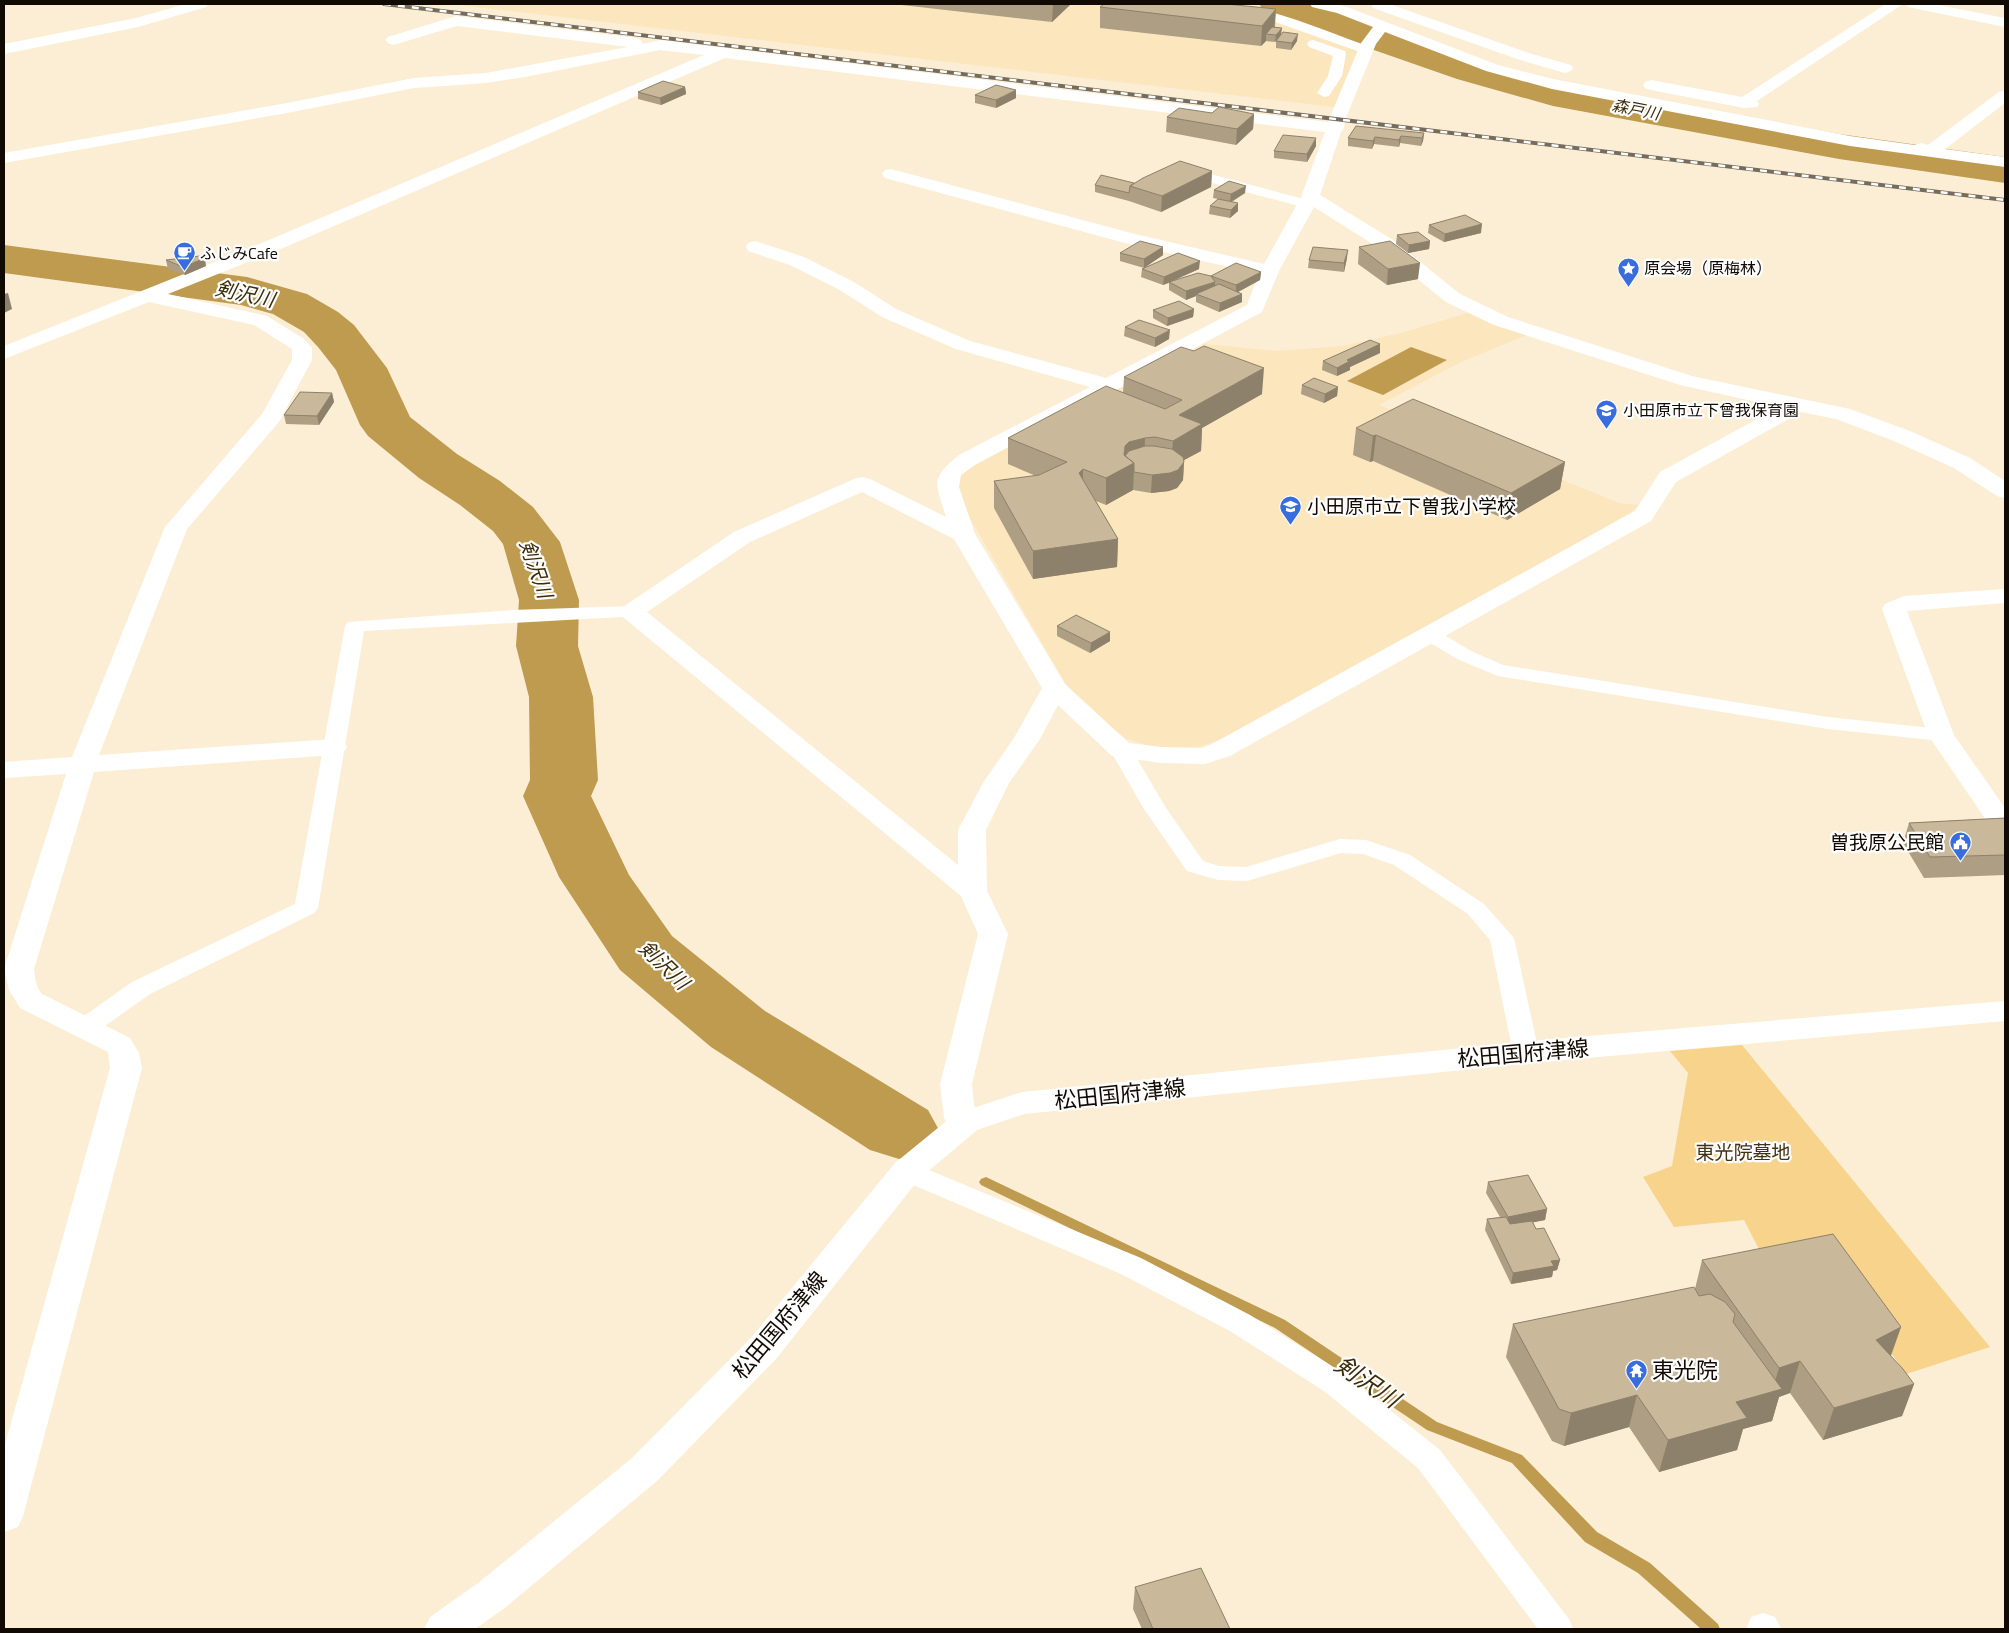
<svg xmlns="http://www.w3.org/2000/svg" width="2009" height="1633" viewBox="0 0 2009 1633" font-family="'Titillium Web','Noto Sans JP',sans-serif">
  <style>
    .built { fill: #fbe6be }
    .green { fill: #f8d38c }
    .water { fill: #bf9b50 }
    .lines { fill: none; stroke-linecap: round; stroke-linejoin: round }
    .stream { fill: #bf9b50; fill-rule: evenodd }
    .river { fill: #bf9b50; fill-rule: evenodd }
    .lane { fill: #fff; fill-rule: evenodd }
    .street { fill: #fff; fill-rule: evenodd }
    .primary { fill: #fff; fill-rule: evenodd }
    .rail-casing { stroke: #756c5c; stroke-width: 4 }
    .rail { stroke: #fdfdfd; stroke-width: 2.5; stroke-dasharray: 7; stroke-linecap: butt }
    .wall { fill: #ad9e84 }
    .shaded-wall { fill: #8d816b }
    .building { fill: #c9b899; stroke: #8d816b }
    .labels { text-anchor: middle; stroke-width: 4.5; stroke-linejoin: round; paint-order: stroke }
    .far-water-label { font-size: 16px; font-style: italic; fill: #3c2c0a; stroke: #fdfdfd }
    .far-poi-label { font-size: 16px; fill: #100a02; stroke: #fdfdfd; text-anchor: start }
    .poi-label { font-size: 19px; fill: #100a02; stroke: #fdfdfd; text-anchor: start }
    .park-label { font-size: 19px; fill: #423211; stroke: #fdfdfd }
    .water-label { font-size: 20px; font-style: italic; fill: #3c2c0a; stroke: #fdfdfd }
    .near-street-label { font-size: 22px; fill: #100a02; stroke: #fdfdfd }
    .near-poi-label { font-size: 22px; fill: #100a02; stroke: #fdfdfd; text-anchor: start }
    .near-water-label { font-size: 24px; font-style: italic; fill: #3c2c0a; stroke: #fdfdfd }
  </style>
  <rect width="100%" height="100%" fill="#fceed4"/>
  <path class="built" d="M450,4h785l124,34 -1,12 -24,57z
    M1471,312l56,23 -64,26 -84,44 240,98 19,2 -7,7 -205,119 -204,108 -24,8 -27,1 -21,-2 -23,-7 -21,-15 -38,-36 -104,-180 -6,-24 1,-6 6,-9 240,-125 73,7 64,-5 59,-13z"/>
  <path class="green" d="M1742,1045l248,302 -84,27 -87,-122 -52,13 -23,-45 -70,7 -31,-50 29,-11 16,-93 -18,-22z"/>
  <path class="water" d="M1411,347l36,13 -64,35 -36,-14z"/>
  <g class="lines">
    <path class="stream" d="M986,1177l299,143 152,102 85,33 75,77 53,31 68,61 2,5h-19l-63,-56 -53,-31 -73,-79 -85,-33 -152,-102 -294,-143 -2,-3 2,-3z"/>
    <path class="river" d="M1259,4h57l169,58 85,24 269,48 166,23v26l-166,-24 -286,-53 -96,-27 -192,-67z
      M4,245l243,32 60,17 31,18 16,13 33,43 23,49 47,37 43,27 33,26 27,35 19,58 -1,46 15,51 5,83 -7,16 38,79 43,61 93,75 163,99 11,20 -11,20 -29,9 -29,-9 -159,-103 -91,-77 -61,-93 -36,-81 7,-16 -1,-83 -13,-51 3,-46 -16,-56 -10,-13 -33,-26 -41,-27 -51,-42 -8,-11 -24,-55 -18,-23 -14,-15 -31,-18 -32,-9 -237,-32z"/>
    <path class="lane" d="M1215,4c45,-3 112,28 156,43l2,3 -2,3h-8l-108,-38 -38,-8z
      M1313,40l32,11 1,3 -4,22 -13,20 -5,1 -7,-4 11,-17 5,-20 -24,-9 -2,-3 2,-3z
      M1184,167l127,34 2,3 -2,3 -5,1 -127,-34 -2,-3 2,-3z
      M632,606l7,2 3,4 -3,4 -275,15 -46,277 -4,5 -164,81 -55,39 -9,2 -9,-2 -4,-6 4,-6 55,-39 163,-78 50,-278 3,-4 164,-12z
      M1431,629l7,2 33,20 32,14 325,52 113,12 8,1 3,5 -3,5 -8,1 -113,-12 -330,-53 -41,-17 -33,-20 -3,-4 3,-4z
      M1121,744l8,1 37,63 37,53 16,5 27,1 94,-28 26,1 44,15 74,49 30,34 25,115 -4,6 -9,3 -9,-3 -4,-6 -23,-113 -22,-26 -74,-49 -31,-11 -22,-1 -94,28 -29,-1 -31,-9 -43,-62 -34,-59 3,-5z
      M907,1161l234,97 109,57 96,60 94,75 129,169 4,10h-35l-120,-161 -94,-77 -94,-60 -109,-57 -224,-96 -4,-7 4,-7z
      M1763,1613l12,4 6,12h-33l-1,-2 4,-10z"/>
    <path class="street" d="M186,4h22l-2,3 -68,20 -134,27v-10l132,-26z
      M1310,4h25l12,3 151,58 55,14 297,57 65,9 6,-2 7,2 71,-53 6,-2v13l-60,46 60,8v10l-155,-21 -298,-57 -66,-18 -101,-39 -9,12 -31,76 -1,8 -3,4 -21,63 73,45 67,54 48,23 184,59 158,33 60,22 60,27 35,23v17l-8,-2 -43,-28 -60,-27 -58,-22 -35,-7 -125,70 -25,39 -421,235 -25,8 -44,-1 -49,-7 -54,-51 -18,34 -31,44 -23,47 1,61 21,43 -36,150 3,29 7,9 -5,8 -11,3 -17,-7 -5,-8 -4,-34 38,-150 -17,-38 -338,-279 -3,-5 3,-5 111,-75 120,-53 8,-2 8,2 76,38c-10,-34 -17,-38 13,-62l131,-68 -134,-38 -74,-32 -42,-27 -50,-25 -42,-14 -2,-4 2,-4 7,-2 49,16 50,25 42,27 74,32 136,37 141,-73 12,-31 -134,-31 -240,-65 -3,-4 3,-4 6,-1 244,65 129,30 37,-67 24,-65 -600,-74 -442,190 -115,46 99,22 37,23 8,9v12l-33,62 -92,107 -88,226 235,-16 9,2 4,6 -4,6 -9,2 -240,17 -60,197c1,9 2,18 8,25l88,44 9,15 3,15 -119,448 -5,11 -14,5v-84l106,-380 -2,-16 -88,-44 -11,-18 -5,-21 62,-195 -62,4v-16l68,-5 93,-230 97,-113 30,-54v-11l-38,-24 -105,-23 -145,57v-13l265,-106 435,-185 -44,-5 -135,27 -39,6 -72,5 -127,25 -283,50v-10l283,-50 127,-25 72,-5 142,-26 -171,-21 -64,19 -5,-2 -3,-3 3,-3 68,-21 180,22 5,2 2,4 17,-4 668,82 33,-79 12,-16 -36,-14 -25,-6zM1314,207l65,41 67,54 48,23 186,60 99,22 -119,65 -25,39 -423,233 -10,4 -41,-1 -32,-4 -64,-59 -90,-150 -16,-47 2,-12 14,-10 287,-153 17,-41zM862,492l92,47 88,149 -28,50 -31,45 -25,47v35l-311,-253 103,-70z
      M1371,4h18l143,50 39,11 2,3 -2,3 -6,2 -45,-13 -147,-52z
      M1886,4h17l-146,97 2,3 -2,3 -13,1 -93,-18 -6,-2 -2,-3 2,-3 6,-2 91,17z
      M1906,4h27l72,14v9l-92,-19 -5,-1z
      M2005,589v14l-98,8 47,124 51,73v27l-10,-2 -67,-98 -46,-126 3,-5 19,-8z"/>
    <path class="primary" d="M2005,1001v20l-452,40 -529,53 -47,16 -58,49 -143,180 -118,121 -152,127 -31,22h-51l6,-12 48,-34 154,-125 118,-119 145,-176 60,-49 67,-22 531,-53z"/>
    <defs>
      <path id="rail" d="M384,4l1621,196"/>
    </defs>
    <use href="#rail" class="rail-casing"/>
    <use href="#rail" class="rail"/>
  </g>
  <path class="wall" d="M893,4h178l-19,18z
    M1100,7l176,2 -1,18 6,8 16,6 -6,9 -15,-2v-7l4,-5 -5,6 -9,-1 -5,5 -161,-18z
    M685,87l1,7 -25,11 -23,-6v-7z
    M975,95l41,3 -20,10 -21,-5z
    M1212,113l42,1 -1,15 -17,16 -70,-13 1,-15z
    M1424,133l-1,8 -2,5 -21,-3 -1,4 -25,-3 -2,5 -24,-3v-8z
    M1316,146l-9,16 -33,-4v-7z
    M1212,171l-1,16 -50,25 -32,-11 -34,-9v-7l39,-2z
    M1214,190l31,3 -13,9 6,1v8l-8,7 -21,-4 1,-8 8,-7 -5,-1z
    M1429,225l52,8 -37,9 -16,-9z
    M1397,235l33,6 -1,8 -21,4 -12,-9z
    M1163,247v8l-19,13 -24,-7v-8z
    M1359,247l59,32 -31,6 -29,-21z
    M1347,258l-3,14 -36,-4 1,-8z
    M166,260l40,6 -21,9 -17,-6z
    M1142,269h57l-24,11 36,-4 50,-4 -1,8 -22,12 4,2v8l-23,10 -23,-10v-6l-10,4 -17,-10v-7l-6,2 -22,-8z
    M1194,309l-1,8 -26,9 -14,-8v-8z
    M1125,327l44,12 -14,8 -31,-11z
    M1380,344v9l-30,14v3l-13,6 -15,-6 1,-9z
    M1124,377l138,17 -60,34 -1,23 -17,9 -1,20 -6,8 -8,3 -18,2 -18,-3 -27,15 -10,-4 22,38 -1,28 -84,12 -39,-71v-27l42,-5 -28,-12v-26l115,-45z
    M1302,385l36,2 -1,9 -13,7 -23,-9z
    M332,393l2,9 -15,23 -33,-1 -2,-9z
    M1356,428l209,34 -5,27 -53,31 -134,-59 -3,1 -17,-7z
    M1057,626l53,15 -20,12 -33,-17z
    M2005,818v57l-81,3 -21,-35 6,-20z
    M1488,1182l59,27 -2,11 -12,2 3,7 24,31 -3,10 -4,1 -1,6 -41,7 -26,-54 2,-11 13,-2 -14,-24z
    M1702,1260l199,67 -10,29 23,28 -12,32 -79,24 -33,-47 -11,4 -7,24 -29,8 -6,21 -78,22 -30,-45 -65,19 -12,-5 -46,-84 7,-33 182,-35z
    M1135,1587l95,42h-88l-9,-20z"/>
  <path class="shaded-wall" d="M1053,4h18l-19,18z
    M1276,9l-2,21 -8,4v7l-5,5 1,-20z
    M1282,28l-1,7 -6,7 1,-7z
    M1298,34l-1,7 -6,9 1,-7z
    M685,87l1,7 -25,11 -1,-7z
    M1016,90v8l-20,10v-8z
    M1254,114l-1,15 -17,16 1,-16z
    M1424,133l-1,8 -2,5 1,-8z
    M1401,136l-1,7 -1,4v-7z
    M1375,137l-1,7 -2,5 1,-8z
    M1316,138v8l-9,16v-8z
    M1212,171l-1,16 -50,25 1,-16z
    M1246,186l-1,7 -15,9 1,-8z
    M1238,203v8l-8,7 1,-8z
    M1482,224l-1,9 -37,9 1,-8z
    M1430,241l-1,8 -21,4 1,-8z
    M1163,247v8l-19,13v-9z
    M1348,250l-1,8 -3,14v-9z
    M205,258l1,8 -21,9 -2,-8z
    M1200,261l-1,8 -36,16 1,-8z
    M1420,263l-2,16 -31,6 1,-16z
    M1261,272l-1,8 -24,13v-8z
    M1215,282v9l-19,3v2l-10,4v-9z
    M8,293l4,16 -8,4v-19z
    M1242,294v8l-23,10 1,-9z
    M1194,309l-1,8 -26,9 1,-8z
    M1170,330l-1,9 -14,8v-9z
    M1380,344v9l-30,14v3l-13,6v-8l10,-8z
    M1264,368l-2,26 -60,34 -1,23 -30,16 2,-26 6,-26z
    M1338,387l-1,9 -13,7 1,-9z
    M332,393l2,9 -15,23 -2,-9z
    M1376,435l-3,26 -3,1 3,-26z
    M1145,438l-1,26 -10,3 -1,23 -27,15v-27l18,-23 1,-9 4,-4z
    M1184,462l-1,18 -6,8 -8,3 -18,2 1,-18z
    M1565,462l-5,27 -53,31 4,-27z
    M1083,469v27l-4,-23z
    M1118,539l-1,28 -84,12v-28z
    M1110,632v9l-20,12 1,-10z
    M1547,1209l-2,11 -39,8 2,-11z
    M1560,1260l-3,10 -4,1 -1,6 -41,7 2,-11 38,-12z
    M1901,1327l-12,33 -13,-20z
    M1800,1361l-10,32 -11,4 -7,24 -29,8 -6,21 -78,22 9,-32 68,-38 36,-10 7,-24z
    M1914,1384l-12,32 -79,24 11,-32z
    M1637,1395l-8,32 -65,19 7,-33z"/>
  <path class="building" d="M1104,4h122l50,5 -14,17 -162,-19z
    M1272,27l10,1 -6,7 -10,-1z
    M1283,32l15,2 -6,9 -16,-2z
    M663,81l22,6 -25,11 -22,-6z
    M996,85l20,5 -20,10 -21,-5z
    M1219,107l35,7 -17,15 -70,-12 12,-9 33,5z
    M1356,126l68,7 -2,5 -21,-2 -2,4 -24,-3 -2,4 -25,-3z
    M1283,135l33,3 -9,16 -33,-3z
    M1180,161l32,10 -50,25 -32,-10 13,-8z
    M1101,175l33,8 -4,3 -1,7 -34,-8z
    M1229,181l17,5 -15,8 -17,-4z
    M1218,199l20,4 -7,7 -21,-4z
    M1465,215l17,9 -37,10 -16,-9z
    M1418,232l12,9 -21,4 -12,-10z
    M1140,241l23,6 -19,12 -24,-6z
    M1390,241l30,22 -32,6 -29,-22z
    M1313,247l35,3 -4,13 -35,-3z
    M1178,253l22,8 -36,16 -22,-8z
    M200,256l5,2 -22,9 -17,-7z
    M1236,263l25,9 -25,13 -25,-9z
    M1198,273l13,3 4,6 -29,9 -17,-9z
    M1219,284l23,10 -22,9 -24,-9z
    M1179,301l15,8 -26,9 -15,-8z
    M1139,320l31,10 -15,8 -30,-11z
    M1370,340l10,4 -33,16 3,1 -13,7 -14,-7z
    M1204,346l60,22 -85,47 23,9 -29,17 -18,-4 -10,1 -16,4 -4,4 -1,9 10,8 -28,15 -23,-9 -4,4 39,66 -85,12 -39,-70 45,-6 28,-13 -59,-24 98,-52 59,23 17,-9 -58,-23 57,-30 13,4z
    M1314,378l24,9 -13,7 -23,-9z
    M300,392l32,1 -15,23 -33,-1z
    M1413,399l152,63 -54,31 -135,-58 -3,1 -17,-8z
    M1145,446h9l18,3 11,8 1,5 -6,8 -8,3 -18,2 -18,-3v-9l-9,-7 4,-5z
    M1076,615l34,17 -19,11 -34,-17z
    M2005,818v37l-75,2 -21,-34z
    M1528,1175l19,34 -39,8 -20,-35z
    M1506,1217l4,7 22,-3 4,8 8,-1 16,32 -9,1 3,5 -41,7 -26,-54z
    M1833,1234l68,93 -25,13 27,29 11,15 -80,24 -34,-47 -21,7 -77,-108z
    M1694,1287l5,9 11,-2 15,8 10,12 -2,8 49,67 -46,13 11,16 -79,22 -31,-45 -66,18 -12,-4 -46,-85z
    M1201,1568l29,61h-77l-18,-42z"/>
  <defs>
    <symbol id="cafe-pin" viewBox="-11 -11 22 30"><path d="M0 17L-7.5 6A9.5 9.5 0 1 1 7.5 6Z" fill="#396ddd" stroke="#fdfdfd"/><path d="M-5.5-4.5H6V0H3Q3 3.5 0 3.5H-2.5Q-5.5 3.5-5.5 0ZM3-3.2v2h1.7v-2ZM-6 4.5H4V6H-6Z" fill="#fff"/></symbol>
    <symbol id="sight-pin" viewBox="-11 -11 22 30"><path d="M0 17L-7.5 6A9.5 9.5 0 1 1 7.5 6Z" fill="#396ddd" stroke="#fdfdfd"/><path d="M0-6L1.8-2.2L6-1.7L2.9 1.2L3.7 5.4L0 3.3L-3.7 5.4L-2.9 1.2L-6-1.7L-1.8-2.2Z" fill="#fff"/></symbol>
    <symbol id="school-pin" viewBox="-11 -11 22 30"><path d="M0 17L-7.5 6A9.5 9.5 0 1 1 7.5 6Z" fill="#396ddd" stroke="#fdfdfd"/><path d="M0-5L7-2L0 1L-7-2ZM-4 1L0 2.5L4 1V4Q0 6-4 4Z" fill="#fff"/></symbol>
    <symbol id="civic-pin" viewBox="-11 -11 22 30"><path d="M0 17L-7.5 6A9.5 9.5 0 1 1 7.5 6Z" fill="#396ddd" stroke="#fdfdfd"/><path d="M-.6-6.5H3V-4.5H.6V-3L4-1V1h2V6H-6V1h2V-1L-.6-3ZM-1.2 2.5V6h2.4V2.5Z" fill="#fff"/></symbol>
    <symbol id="temple-pin" viewBox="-11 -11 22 30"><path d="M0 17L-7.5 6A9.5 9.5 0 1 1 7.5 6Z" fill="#396ddd" stroke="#fdfdfd"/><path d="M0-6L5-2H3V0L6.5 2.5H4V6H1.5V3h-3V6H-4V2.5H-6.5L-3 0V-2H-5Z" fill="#fff"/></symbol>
  </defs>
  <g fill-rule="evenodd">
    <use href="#cafe-pin" x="172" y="240" width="25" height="34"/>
    <use href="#sight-pin" x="1616" y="256" width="25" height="34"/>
    <use href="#school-pin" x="1594" y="398" width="25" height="34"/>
    <use href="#school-pin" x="1278" y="494" width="25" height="34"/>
    <use href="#civic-pin" x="1948" y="830" width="25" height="34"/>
    <use href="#temple-pin" x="1624" y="1358" width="25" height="34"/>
  </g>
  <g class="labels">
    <g class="far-water-label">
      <text transform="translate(1636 109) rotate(11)" y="6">森戸川</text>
    </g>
    <g class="far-poi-label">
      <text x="200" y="259">ふじみCafe</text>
      <text x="1644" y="274">原会場（原梅林）</text>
      <text x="1623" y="416">小田原市立下曾我保育園</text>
    </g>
    <g class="poi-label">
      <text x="1307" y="513">小田原市立下曽我小学校</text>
      <text x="1944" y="849" text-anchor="end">曽我原公民館</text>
    </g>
    <g class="park-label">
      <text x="1743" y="1159">東光院墓地</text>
    </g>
    <g class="water-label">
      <text transform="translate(245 294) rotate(12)" y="7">剣沢川</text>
      <text transform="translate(536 569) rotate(71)" y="7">剣沢川</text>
      <text transform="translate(664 965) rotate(44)" y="7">剣沢川</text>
    </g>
    <g class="near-street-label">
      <text transform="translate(1523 1053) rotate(-5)" y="8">松田国府津線</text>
      <text transform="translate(1120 1094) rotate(-6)" y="8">松田国府津線</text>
      <text transform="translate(779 1325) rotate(-50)" y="8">松田国府津線</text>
    </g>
    <g class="near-poi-label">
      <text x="1652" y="1378">東光院</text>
    </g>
    <g class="near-water-label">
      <text transform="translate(1367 1382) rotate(34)" y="8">剣沢川</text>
    </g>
  </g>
  <rect width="2009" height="1633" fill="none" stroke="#100a02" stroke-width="10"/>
</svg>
